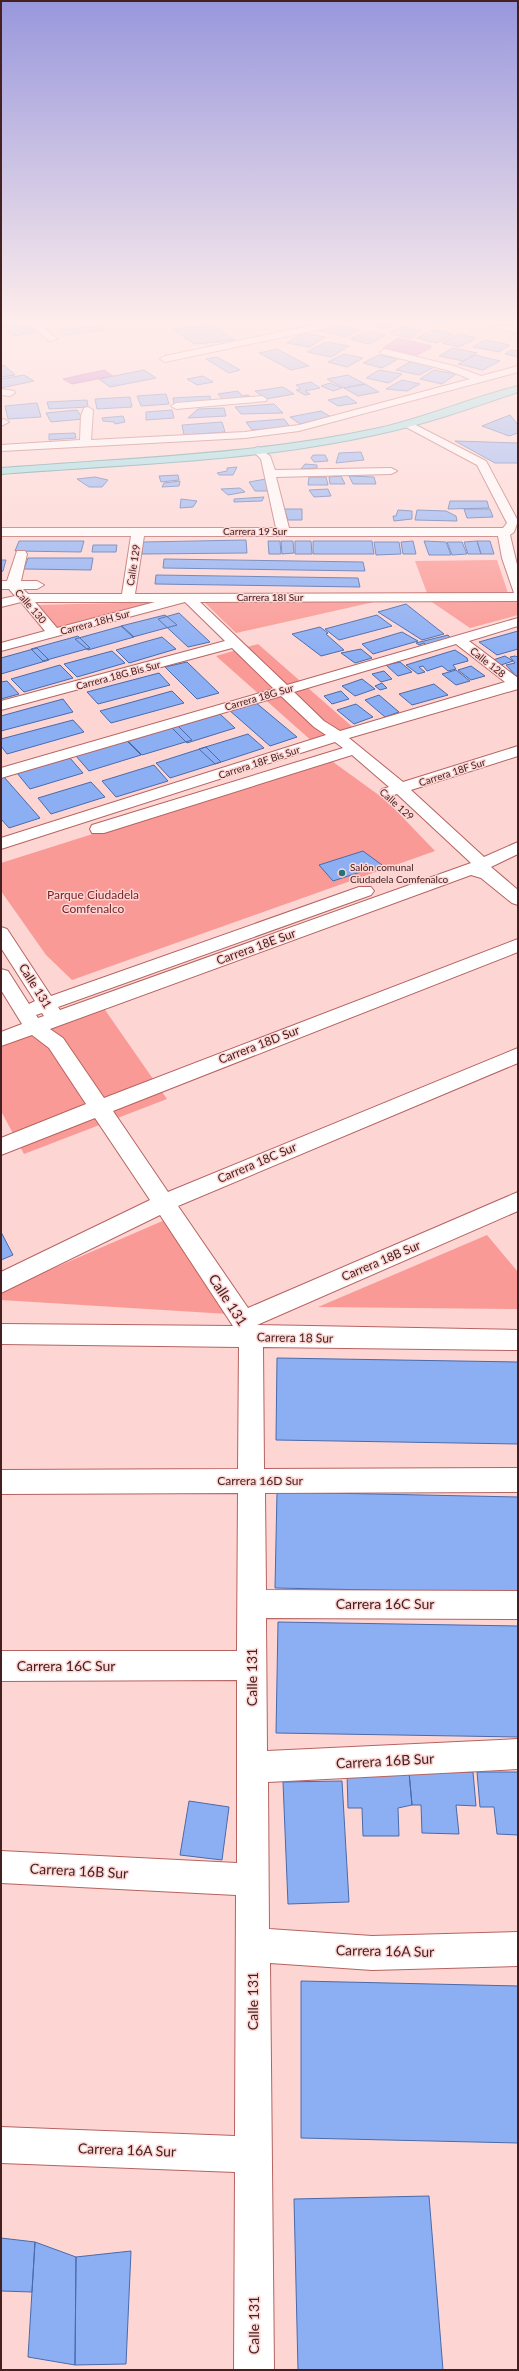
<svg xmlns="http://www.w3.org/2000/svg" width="519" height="2371" viewBox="0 0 519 2371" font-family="Lato,sans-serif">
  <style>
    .green { fill: #fa9a96 }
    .water { fill: #c06bca; stroke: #9b5597 }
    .building { fill: #8caff4; stroke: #4a6aaa }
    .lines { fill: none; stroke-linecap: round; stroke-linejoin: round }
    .minor-casing { stroke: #b66360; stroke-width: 2 }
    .primary-casing { stroke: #478e94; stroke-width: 2 }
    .minor { fill: #fff; fill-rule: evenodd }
    .primary { fill: #92dee4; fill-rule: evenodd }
    .poi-dot { fill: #277177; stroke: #fdd6d4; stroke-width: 1.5 }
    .labels { text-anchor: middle; stroke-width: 3; stroke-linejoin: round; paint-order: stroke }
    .far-street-label { font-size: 10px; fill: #442120; stroke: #fdd6d4 }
    .far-poi-label { font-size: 10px; fill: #442120; stroke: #fdd6d4; text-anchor: start }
    .park-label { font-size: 12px; fill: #721f22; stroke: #fdd6d4 }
    .street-label { font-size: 12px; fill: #442120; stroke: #fdd6d4 }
    .near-street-label { font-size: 14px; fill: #442120; stroke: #fdd6d4 }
  </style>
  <rect width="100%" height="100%" fill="#fdd6d4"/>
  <path class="green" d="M497,560l12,36 -82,-3 -12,-32z
    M426,598l92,2v15l-48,13z
    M383,600l-147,33 -32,-31z
    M165,602l-108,29 -23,-26z
    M258,644l98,86 -42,13 -98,-87z
    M329,759l58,42 48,50 -363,129 -26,-25 -45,-64v-28z
    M103,1007l64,92 -143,55 -23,-43v-64z
    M167,1219l61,95 -227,-14v-9z
    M487,1235l31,37v37l-200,-2z"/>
  <path class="water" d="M398,338l33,8v2l-14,7 -34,-7z
    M104,370l9,6 -41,8 -9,-5z"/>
  <path class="building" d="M16,325h15l8,6 -26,5 -11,-9z
    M212,325l22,15 -39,4 -23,-15z
    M333,325h1l25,5 -13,7 -26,-6z
    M369,325h26l-10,4z
    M100,326l4,4 -42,5 -3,-5z
    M401,327l20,4 -11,7 -20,-4z
    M432,330l20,4 -15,9 -20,-5z
    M367,331l18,4 -16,9 -19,-5z
    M303,333l22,4 -15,10 -23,-4z
    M458,334l18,4 -17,9 -17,-4z
    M485,340l25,5 -11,7 -26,-5z
    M326,342l23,4 -18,11 -24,-5z
    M453,348l24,5 -14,8 -24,-5z
    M277,349l32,17 -18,4 -32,-17z
    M511,350l7,1v6l-13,-3z
    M344,354l19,4 -16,9 -19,-5z
    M379,355l19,4 -16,9 -19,-5z
    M475,355l25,6 -17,9 -25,-6z
    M217,357l23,13 -11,3 -23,-14z
    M413,360l23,6 -17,9 -23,-5z
    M4,365l11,10 -14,2v-11z
    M144,370l12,8 -46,9 -11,-8z
    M379,370l23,4 -13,9 -23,-5z
    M434,370l22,4 -14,10 -22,-5z
    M24,375l10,6 -33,7v-9z
    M348,375l17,9 -21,4 -17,-9z
    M203,376l10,6 -16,3 -10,-6z
    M402,380l18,4 -13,7 -21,-2z
    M311,382l9,6 -15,3 5,3 -5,1 -9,-5 5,-1 -5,-4z
    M330,383l12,5 -9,3 -12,-5z
    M365,384l14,8 -21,4 -14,-8z
    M283,387l11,7 -28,5 -11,-8z
    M238,391l4,5 6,-1 5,4 -27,4 -8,-9z
    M166,394l3,10 -28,2 -4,-10z
    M210,396l1,7 -37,1 -1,-6z
    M347,396l10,7 -19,3 -10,-6z
    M130,397l2,10 -35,2 -2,-10z
    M87,400l1,7 -39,2 -2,-7z
    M37,403l4,14 -33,2 -3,-13z
    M274,404l9,9 -42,1 -6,-7z
    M224,408l2,8 -38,2 10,-9z
    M77,410l6,9 -32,3 -5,-9z
    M172,410l2,8 -28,2v-8z
    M321,411l10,6 -31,7 -10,-7z
    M510,415l8,10v8l-9,3 -27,-10z
    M123,416l2,6 -10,2 -1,-2 -11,-1 -1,-3z
    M284,419l6,8 -38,3 -6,-8z
    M222,422l3,10 -41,3 -2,-10z
    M75,433l1,5 -27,2v-6z
    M455,441l63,2v20h-23z
    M361,452l3,8 -28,3 3,-10z
    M313,455h12l3,6 -14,1 -3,-4z
    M305,464l12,1v3l-16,1z
    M237,467l-4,8h-14l-2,-2 10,-2v-3z
    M178,475l1,5 -18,2 -2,-6z
    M341,476l4,8h-15l-1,-7z
    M349,476l25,1 2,7h-23z
    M95,477l13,3 -6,7h-13l-12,-8z
    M309,477h17l2,8h-20z
    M266,479l2,12h-13l-6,-9z
    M180,481l-1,5 -17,1 2,-4z
    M240,488l5,4 -17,3 -7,-6z
    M328,489l3,7 -17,1 -5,-7z
    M264,497l-2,4 -28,1v-3z
    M181,499l16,2 -4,6 -13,1z
    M450,501h37l2,7 -41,1z
    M284,509h18v11h-14z
    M464,509h26l3,8 -26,1z
    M398,510l14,1v8l-18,2 -1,-5h3z
    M417,510l29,1 10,5 1,5 -42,-1z
    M246,540l1,13 -105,1 1,-12z
    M19,541h65l-3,11 -66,-1z
    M268,541h12l1,13h-12z
    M281,541h12l1,12 -12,1z
    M295,541h16l1,13h-17z
    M313,541h59l2,13h-61z
    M413,541l3,13h-13l-2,-12z
    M424,541l22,1 5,13h-22z
    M477,541h13l4,13h-13z
    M477,541l4,13h-13l-4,-12z
    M374,542h25l2,12 -25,1z
    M447,542h15l5,12 -15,1z
    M93,545h24l-1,7h-24z
    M28,558h65l-2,12 -67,-1z
    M164,559l199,3 2,9 -202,-3z
    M1,560h5l-3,11 -2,1z
    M156,575l202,3 2,9 -205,-3z
    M406,604l38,30 -22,6 -44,-28z
    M179,613l31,29 -22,5 -30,-28z
    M165,615l12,10 -44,12 -12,-11z
    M377,615l15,11 -53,14 -14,-11z
    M122,626l12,11 -46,13 -13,-11z
    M320,627l8,6 -2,1 18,16 -23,6 -29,-22z
    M518,631v18l-21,6 -18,-13z
    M402,632l16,9 -45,13 -11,-10z
    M448,635l3,4 -24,7 -3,-3 -5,2 -3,-2z
    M78,636l12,12 -47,13 -12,-12z
    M162,637l14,12 -47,14 -13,-13z
    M37,648l12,12 -48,14v-16z
    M361,649l11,9 -17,5 -14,-10z
    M455,650l12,8 1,3 -15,4 3,4 -8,2 -6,-5 -15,5 -4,-5 -4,1 6,5 -7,2 -12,-9z
    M112,651l13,12 -48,14 -13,-13z
    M505,656l8,5 -12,4 -11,-4z
    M515,656l3,1v18l-2,1 -10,-11 9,-2 -5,-6z
    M187,662l32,31 -22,6 -32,-32z
    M400,662l12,10 -14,4 -12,-11z
    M60,665l13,13 -49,14 -13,-13z
    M471,666l14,10 -14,4 -13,-10z
    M456,670l14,11 -14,4 -14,-11z
    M384,671l8,8 -11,3 -9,-8z
    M159,673l11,12 -72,19 -11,-12z
    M362,679l13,10 -20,7 -13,-10z
    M7,681l12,13 -18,5v-17z
    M382,683l5,5 -7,2 -5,-4z
    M434,684l14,11 -36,10 -13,-11z
    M172,691l12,12 -73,20 -11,-12z
    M341,691l8,8 -17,5 -8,-8z
    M379,695l20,17 -14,5 -20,-17z
    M63,699l10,13 -72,19v-15z
    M255,702l42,35 -27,9 -41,-36z
    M356,704l17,13 -19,7 -17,-14z
    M220,714l15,14 -48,15 -15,-15z
    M73,720l11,12 -77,22 -6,-8v-7z
    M177,725l15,15 -50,15 -15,-15z
    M248,734l16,14 -49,16 -16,-15z
    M126,740l15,15 -52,16 -13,-15z
    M206,747l15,15 -51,16 -14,-15z
    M70,758l13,15 -53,16 -13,-16z
    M154,765l14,16 -52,16 -14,-16z
    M4,777l36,41 -31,10 -8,-9v-41z
    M91,782l14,15 -54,17 -13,-16z
    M363,851l19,14 -49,16 -14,-16z
    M1,1232l12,23 -12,5z
    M277,1358l241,4v82l-242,-4z
    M277,1492l241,5v96l-243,-5z
    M278,1622l240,4v111l-242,-4z
    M409,1772h64l3,34 -20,-1 3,29 -37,-1 -1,-28h-9z
    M409,1772l3,33 -14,3 1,28h-36l-1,-28h-14l-1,-35z
    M477,1772h41v63l-21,-1 -3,-27h-14z
    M342,1781l7,121 -61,2 -5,-122z
    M189,1801l40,6 -7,53 -42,-5z
    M301,1981l217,5v157l-217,-5z
    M429,2196l14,174h-145l-4,-171z
    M1,2238l34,4 -3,50 -31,-1z
    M35,2242l41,15 -1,108 -47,-8z
    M131,2251l-5,113 -51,1 1,-108z"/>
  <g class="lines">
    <defs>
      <path id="minor" d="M31,325h10l16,14 -8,2z
        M314,325h17l-5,3 -161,34 -5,-3 5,-3z
        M486,325l32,2v6z
        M385,349l69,17 27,10 37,-10v6l-219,59 -54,7 -244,13v-6l79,-5 1,-24 3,-8 4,-1 5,3 -2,30 154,-8 54,-7 171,-46 -23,-9 -65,-16 -2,-2z
        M1,389l13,2 1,2 -5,3 -9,-1z
        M262,396l5,3 -1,2 -90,8 -5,-3 5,-3z
        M4,419l5,3 -8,4v-6z
        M408,421l78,40 32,60 -4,11 -4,3 8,34v32l-318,1 87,83 231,-67v8l-49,15 49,37v11l-169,49 54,44 115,-36v10l-107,34 73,67 34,-15v12l-27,13 27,23v15l-6,-2 -31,-25 -10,-3 -421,154 13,9 41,60 414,-159v13l-405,159 55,81 350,-144v15l-340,143 70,102 270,-116v19l-261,114 261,5v20l-255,-3 1,122 254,-1v24l-253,1 1,97 252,1v28l-252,-1 1,133 251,-12v30l-250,13 1,147 103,7 146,-4v34l-146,4 -102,-7 4,407h-40l1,-198 -234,-9v-36l234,9 1,-241 -235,-12v-32l236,12v-183l-236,1v-30h236l1,-158 -237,1v-24l237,-1 1,-122 -238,-3v-20l232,2 -73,-111 -159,78v-21l149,-72 -55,-82 -94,37v-17l85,-34 -37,-56 -17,-13 -31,11v-14l21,-8 -21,-34v-21l7,2 21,33 6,-3 -34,-53v-21l6,2 44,67 308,-109h12l3,4 -3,4 -313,112 2,3 411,-147 -74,-69 -9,3 -6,-2 -2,-3 2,-3 7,-2 -37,-32 -248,78h-12l-2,-4 2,-4 251,-77 -8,-6 -334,107v-11l325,-103 -12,-8 -33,-31 -280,82v-10l273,-79 -42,-41 -231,62v-9l224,-60 -40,-39 -184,49v-8l44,-12 -24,-29 -20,5v-8l14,-3 -6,-7h-8v-8h6l10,-30h8l2,3 -6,27h16l7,4 -7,4h-14l5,5h94l9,-58h-130v-8h275l-15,-69 -9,-9 6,-3 12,9 5,14 116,-2 6,3 -6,3 -115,3 13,51h214l4,-5 -30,-58 -73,-39v-4zM144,536h354l4,22 12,35 -379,1zM35,602h120l-98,26zM456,644l49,38 -165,49 -16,-10 -30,-29zM42,1013l2,3 -6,2 -2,-3z"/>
      <path id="primary" d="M518,386v6c-46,16 -92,32 -139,42 -124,28 -252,30 -378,40v-6c126,-10 254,-13 378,-40 48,-11 92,-30 139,-42z"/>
    </defs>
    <use href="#minor" class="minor-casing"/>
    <use href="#primary" class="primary-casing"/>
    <use href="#minor" class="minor"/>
    <use href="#primary" class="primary"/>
  </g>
  <linearGradient id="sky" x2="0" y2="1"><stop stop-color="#9897dc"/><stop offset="0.49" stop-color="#feedec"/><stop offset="1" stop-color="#feedec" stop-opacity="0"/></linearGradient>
  <rect width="519" height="657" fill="url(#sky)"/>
  <circle class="poi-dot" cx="342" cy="873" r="4"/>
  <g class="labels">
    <g class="far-street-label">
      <text x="255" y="535">Carrera 19 Sur</text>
      <text transform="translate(133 565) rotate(-81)" y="4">Calle 129</text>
      <text x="270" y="601">Carrera 18I Sur</text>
      <text transform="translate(31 606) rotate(49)" y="4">Calle 130</text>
      <text transform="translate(95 622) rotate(-15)" y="4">Carrera 18H Sur</text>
      <text transform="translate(488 662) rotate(38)" y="4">Calle 128</text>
      <text transform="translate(118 675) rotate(-15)" y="4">Carrera 18G Bis Sur</text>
      <text transform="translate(259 697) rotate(-16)" y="4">Carrera 18G Sur</text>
      <text transform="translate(259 762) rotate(-18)" y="4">Carrera 18F Bis Sur</text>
      <text transform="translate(452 772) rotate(-18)" y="4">Carrera 18F Sur</text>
      <text transform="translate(397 804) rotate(42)" y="4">Calle 129</text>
    </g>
    <g class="far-poi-label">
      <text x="350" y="871">Salón comunal<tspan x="350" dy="12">Ciudadela Comfenalco</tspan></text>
    </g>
    <g class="park-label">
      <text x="93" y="899">Parque Ciudadela<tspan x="93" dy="14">Comfenalco</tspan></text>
    </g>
    <g class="street-label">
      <text transform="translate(256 947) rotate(-20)" y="4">Carrera 18E Sur</text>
      <text transform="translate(35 986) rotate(58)" y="4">Calle 131</text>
      <text transform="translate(259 1045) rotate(-21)" y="4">Carrera 18D Sur</text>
      <text transform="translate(257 1163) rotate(-23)" y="4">Carrera 18C Sur</text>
      <text transform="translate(381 1261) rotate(-23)" y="4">Carrera 18B Sur</text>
      <text transform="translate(295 1338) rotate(1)" y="4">Carrera 18 Sur</text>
      <text x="260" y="1485">Carrera 16D Sur</text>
    </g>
    <g class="near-street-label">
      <text transform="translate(228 1300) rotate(57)" y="5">Calle 131</text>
      <text x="385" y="1609">Carrera 16C Sur</text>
      <text x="66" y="1671">Carrera 16C Sur</text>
      <text transform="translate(252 1677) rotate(-90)" y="5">Calle 131</text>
      <text transform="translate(385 1761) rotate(-3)" y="5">Carrera 16B Sur</text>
      <text transform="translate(79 1871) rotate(3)" y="5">Carrera 16B Sur</text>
      <text transform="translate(385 1951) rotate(1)" y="5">Carrera 16A Sur</text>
      <text transform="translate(253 2001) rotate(-90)" y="5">Calle 131</text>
      <text transform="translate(127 2150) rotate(2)" y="5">Carrera 16A Sur</text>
      <text transform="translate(254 2325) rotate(-90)" y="5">Calle 131</text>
    </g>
  </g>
  <rect width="519" height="2371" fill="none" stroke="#442120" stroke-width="4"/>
</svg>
